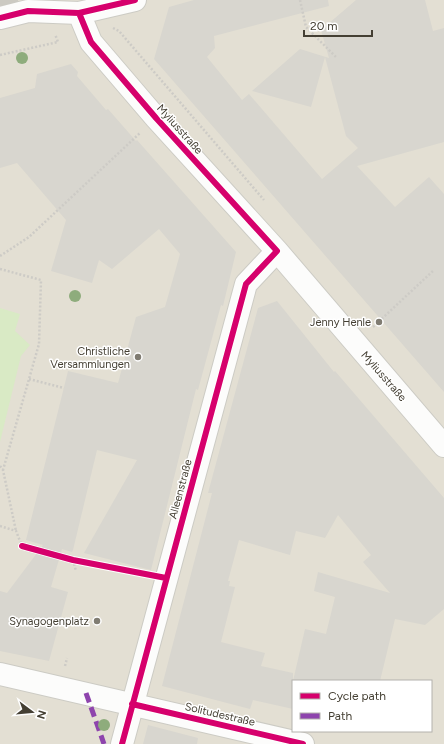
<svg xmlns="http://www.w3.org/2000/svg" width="444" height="744" viewBox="0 0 444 744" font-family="Figtree,sans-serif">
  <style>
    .residential { fill: #e3dfd3; fill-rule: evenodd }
    .green { fill: #d9eac5 }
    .building { fill: #d8d6cf }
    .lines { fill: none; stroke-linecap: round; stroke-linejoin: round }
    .tertiary-tunnel { stroke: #cccac2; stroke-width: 22; stroke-dasharray: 22 11; stroke-linecap: butt }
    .minor-casing { stroke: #cccbc4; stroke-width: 24 }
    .tertiary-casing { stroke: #cccbc4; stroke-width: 24 }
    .path { stroke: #cdcbc6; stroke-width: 2.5; stroke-dasharray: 2 2; stroke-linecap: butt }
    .minor { stroke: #fcfcfb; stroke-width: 22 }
    .tertiary { stroke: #fcfcfb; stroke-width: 22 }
    .quiet { stroke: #8e44ad; stroke-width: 5; stroke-dasharray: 10 5; stroke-linecap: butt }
    .cycleway-casing { stroke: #fff; stroke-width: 8 }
    .cycleway { stroke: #d6006c; stroke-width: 6 }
    .tree { fill: #8eac7c }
    .poi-dot { fill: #807c72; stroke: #fff; stroke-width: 1.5 }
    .labels { text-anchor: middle; stroke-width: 3; stroke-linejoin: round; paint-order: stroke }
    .street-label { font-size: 11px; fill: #443f33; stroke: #fff }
    .poi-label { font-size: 11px; fill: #443f33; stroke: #fff; text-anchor: end }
  </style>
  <rect width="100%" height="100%" fill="#eeede6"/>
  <path class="residential" d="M0,0h444v744h-444zM293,681h138v50h-138z"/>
  <path class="green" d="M0,308l20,6 -5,17 15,14 -9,11 -21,86z"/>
  <path class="building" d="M194,0h134l1,6 -115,30 1,12 -8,9 35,43 7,-6 73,85 36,-31 -12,-12 -21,-79 -14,50 -59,-16 48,-42 29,9 -8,-28 35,-30h69l8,31 11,-3v114l-87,24 38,41 34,-30 15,17v198l-290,-333 15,-52z
    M71,64l7,8 -1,4 29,34 2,-1 28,32 1,-1 99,112 -13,54 -2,-1 -23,85 -2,-1 -45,181 -67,-17 53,-93 -40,-10 -24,100 -1,2 -10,-3 -11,38 17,5 -19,69 -49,-10v-60l7,2 36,-48 -17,-5 42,-169 50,12 18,-66 29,-10 15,-53 -21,-25 -47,40 -13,-9 -7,23 -41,-12 15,-51 -49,-57 -17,5v-70l35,-10 2,-14z
    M277,301l57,71 1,-1 109,127v111l-19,16 -30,-6 -15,62h-87l12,-52 21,5 9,-37 -21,-6 4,-19 72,21 -27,-31 8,-7 -33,-40 -13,23 -29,-7 -6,24 -51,-15 -11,41h2l-1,5 6,1 -14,55 44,11 -4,13 32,7v36l-40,-9 -3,9 -88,-23 50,-193h-4l50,-185z
    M148,725l50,13 -1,6h-54z"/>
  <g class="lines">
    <path class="tertiary-tunnel" d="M0,5l18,-5"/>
    <defs>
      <path id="minor" d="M79,13l12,29 65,76 121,133 167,195
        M0,18l28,-7 51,2 56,-13
        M122,744l124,-460 31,-33"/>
      <path id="tertiary" d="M0,674l303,70"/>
    </defs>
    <use href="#minor" class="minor-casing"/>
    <use href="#tertiary" class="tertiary-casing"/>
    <path class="path" d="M300,0l6,27 31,31
      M113,28l6,3 145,169
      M0,55l58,-13 -3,-8
      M0,256l29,-19 111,-104
      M0,269l41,11 -2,64 -36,126
      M373,327l61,-57
      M29,379l35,9
      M0,466l3,4 13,61
      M0,526l16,5 6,15
      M73,560l3,11
      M65,666l2,-8"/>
    <use href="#minor" class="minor"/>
    <use href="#tertiary" class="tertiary"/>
    <path class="quiet" d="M86,693l18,51"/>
    <defs>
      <path id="cycleway" d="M79,13l12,29 65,76 121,133 -31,33 -124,460
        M0,18l28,-7 51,2 56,-13
        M22,546l51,14 93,18
        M132,704l171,40"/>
    </defs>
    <use href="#cycleway" class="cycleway-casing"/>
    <use href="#cycleway" class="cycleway"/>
  </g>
  <g class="tree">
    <circle cx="22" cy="58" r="6"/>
    <circle cx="75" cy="296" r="6"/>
    <circle cx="104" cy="725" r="6"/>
  </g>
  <g class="poi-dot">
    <circle cx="379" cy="322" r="4"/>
    <circle cx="138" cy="357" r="4"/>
    <circle cx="97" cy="621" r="4"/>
  </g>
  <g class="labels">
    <g class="street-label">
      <text transform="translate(180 129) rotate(48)" y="4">Myliusstraße</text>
      <text transform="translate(384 376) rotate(49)" y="4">Myliusstraße</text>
      <text transform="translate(180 489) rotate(-75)" y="4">Alleenstraße</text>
      <text transform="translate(220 714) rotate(13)" y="4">Solitudestraße</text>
    </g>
    <g class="poi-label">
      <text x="371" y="326">Jenny Henle</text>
      <text x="130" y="355">Christliche<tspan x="130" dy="13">Versammlungen</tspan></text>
      <text x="89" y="625">Synagogenplatz</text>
    </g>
  </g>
  <rect x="292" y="680" width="140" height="52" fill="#ffffff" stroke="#b4b2ad"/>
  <rect x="300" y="693" width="20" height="6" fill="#d6006c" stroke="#b4b2ad"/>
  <text x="328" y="700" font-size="12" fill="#443f33">Cycle path</text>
  <rect x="300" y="713" width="20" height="6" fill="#8e44ad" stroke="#b4b2ad"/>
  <text x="328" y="720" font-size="12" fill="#443f33">Path</text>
  <g transform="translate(32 712) rotate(106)" stroke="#ffffff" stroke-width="3" paint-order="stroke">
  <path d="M0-3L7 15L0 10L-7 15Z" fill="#443f33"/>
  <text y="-6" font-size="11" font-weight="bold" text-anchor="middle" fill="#443f33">N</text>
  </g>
  <path d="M304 30v6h68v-6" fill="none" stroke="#443f33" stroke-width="2"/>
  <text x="310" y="30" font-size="12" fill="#443f33" stroke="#ffffff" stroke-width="3" paint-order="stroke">20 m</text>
</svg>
